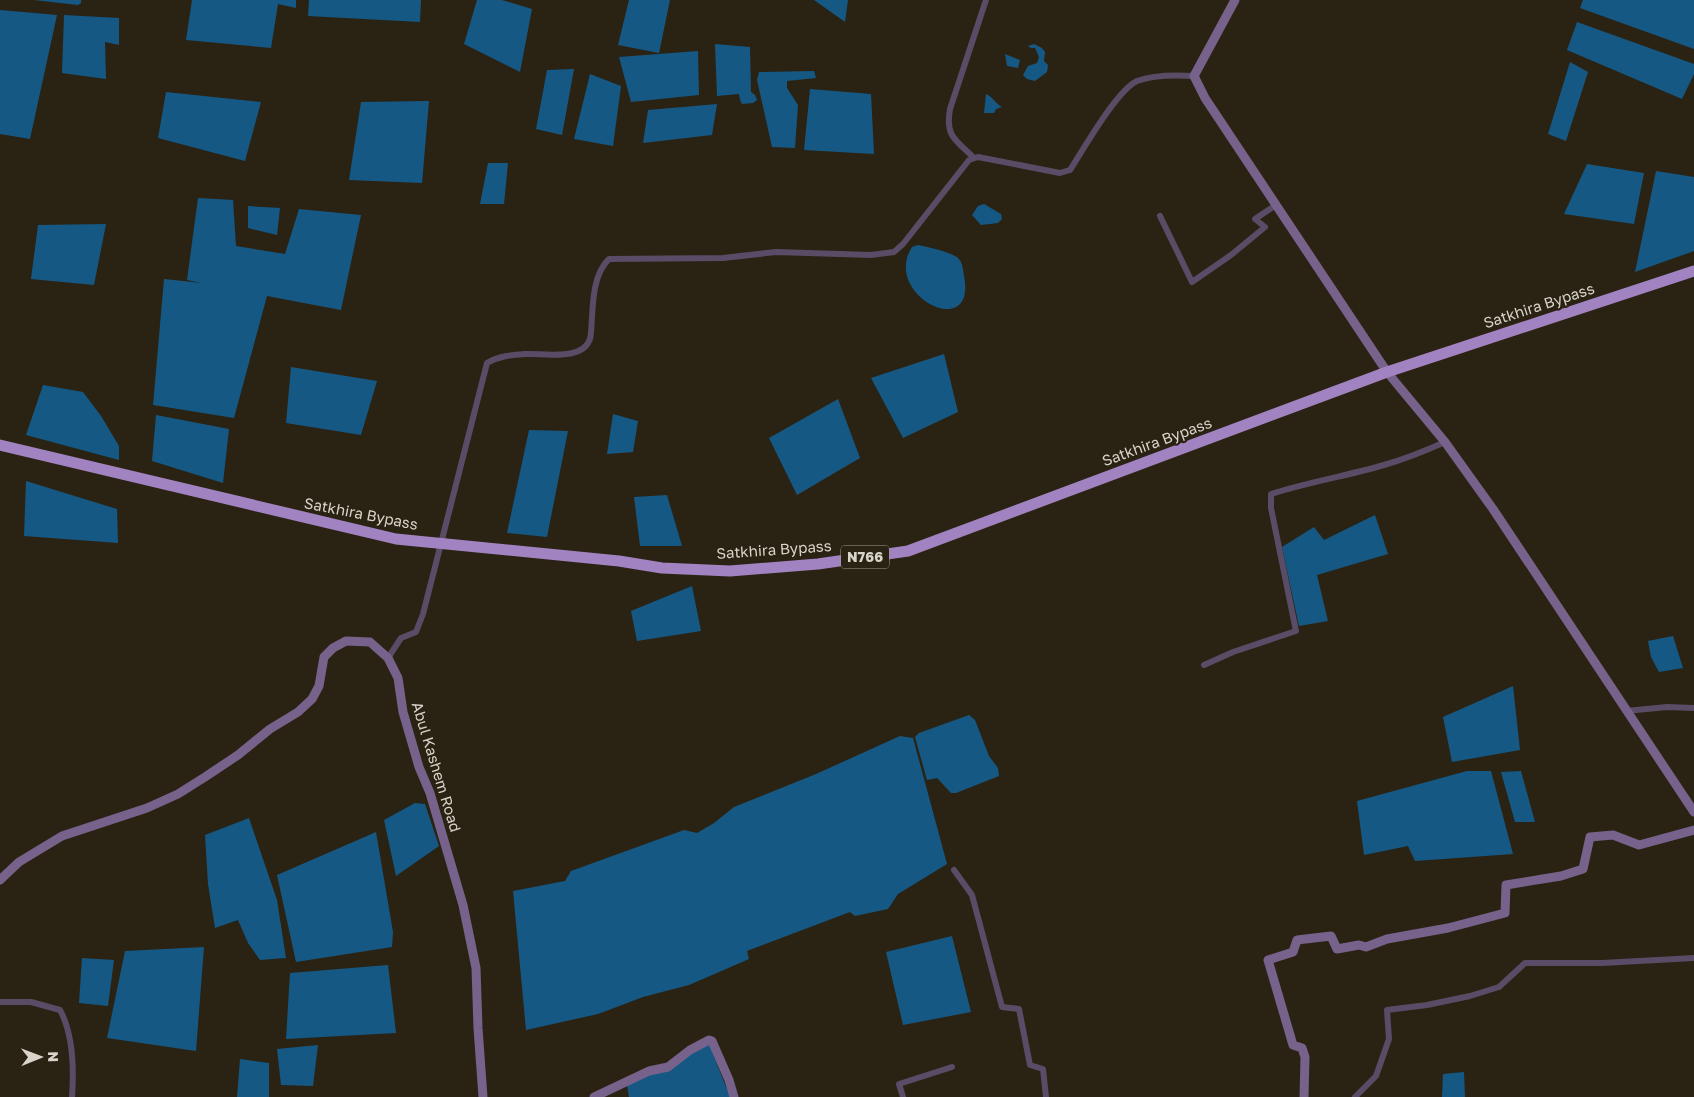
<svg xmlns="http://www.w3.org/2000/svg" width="1694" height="1097" viewBox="0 0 1694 1097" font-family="'Golos Text',sans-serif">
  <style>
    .water { fill: #165884 }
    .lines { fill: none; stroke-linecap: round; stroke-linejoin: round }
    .street { stroke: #594c66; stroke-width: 6 }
    .secondary { stroke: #76628b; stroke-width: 9 }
    .highway { stroke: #a283c1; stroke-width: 11 }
    .labels { text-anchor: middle; stroke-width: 4.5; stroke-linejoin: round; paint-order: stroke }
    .shield { fill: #2a2313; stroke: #a49f93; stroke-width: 1 }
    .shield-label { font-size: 14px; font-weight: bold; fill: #d8d4ca }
    .street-label { font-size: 15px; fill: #d8d4ca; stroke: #2a2313 }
  </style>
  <rect width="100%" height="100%" fill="#2a2313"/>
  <path class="water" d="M34,0h47v3l-3,2z
    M192,0h104v8l-18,-4 -7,44 -85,-8z
    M309,0h112l-1,22 -112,-6z
    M477,0h25l30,9 -12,63 -56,-28z
    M629,0h41l-11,53 -41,-8z
    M814,0h34l-3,22z
    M1583,0h111v49l-114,-41z
    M0,10l57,5 -27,124 -30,-5z
    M64,15l55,3v27l-14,-3 1,37 -44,-6z
    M1577,22l117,42v10l-12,25 -115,-49z
    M715,44l35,3 1,45 4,3 2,5 -4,3 -11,1 -2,-4 -1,-6 -22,2z
    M1034,44l8,4 3,4 -1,9 4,4 -1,7 -12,9 -8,-2 -4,-4 5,-9 9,-3 2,-6 -4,-9h-4l-3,-2z
    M698,51l1,44 -68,7 -12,-45z
    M1005,54l15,6 -2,8 -11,-2z
    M1570,62l18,10 -22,69 -18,-7z
    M574,69l-12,66 -26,-6 11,-59z
    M814,71l2,7 -29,3v7l11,17 -3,43 -23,-1 -15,-67 2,-8z
    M590,74l31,12 -8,60 -39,-7z
    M810,89l61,5 3,60 -70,-4z
    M166,92l95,10 -16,59 -87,-23z
    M986,94c7,3 9,9 16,13l-6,2 -2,4h-10z
    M429,101l-7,82 -73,-3 12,-78z
    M717,104l-5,31 -69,8 5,-33z
    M488,163h20l-4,41h-24z
    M1587,164l57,9 -10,51 -70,-10z
    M1656,171l38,6v74l-59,21z
    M198,198l35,2 3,46 49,8 14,-45 62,6 -20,95 -74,-14 -33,122 -81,-13 11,-126 38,4 -15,-3z
    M984,204l17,10 1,5 -4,4 -17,2 -9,-10 6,-9z
    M248,206l32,2 -3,27 -29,-7z
    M106,224l-12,61 -63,-6 7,-54z
    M918,245c10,2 33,7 40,13 5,5 5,12 6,18 13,67 -83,19 -52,-29z
    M944,354l14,58 -55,26 -32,-60z
    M291,367l86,14 -16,54 -75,-12z
    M43,385l40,7 18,24 18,30v14l-93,-25z
    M838,399l22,59 -63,37 -28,-57z
    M613,414l25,7 -5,31 -26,2z
    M156,415l73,14 -6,54 -71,-22z
    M529,430l39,1 -21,106 -40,-4z
    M26,481l91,28 1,34 -94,-7z
    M667,495l15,51h-42l-6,-49z
    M1375,515l13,39 -71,21 11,46 -29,5 -17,-79 32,-20 10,13z
    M692,586l9,45 -64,10 -6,-30z
    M1673,636l10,32 -24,4 -8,-15 -3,-16z
    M1513,686l7,64 -68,12 -9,-45z
    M969,715l6,5 14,36 9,12 1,8 -43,17h-5l-14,-15 -10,2 -12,-43 4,-4z
    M900,736l13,2 34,126 -49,30 -10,15 -33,7 -5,-4 -103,39 2,8 -60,26 -46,12 -45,17 -72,16 -13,-139 52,-10 6,-10 113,-41 13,3 17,-10 20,-16 82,-33z
    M1467,771h24l22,83 -98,7 -7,-15 -44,9 -7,-54z
    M1521,771l14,51h-20l-14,-50z
    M415,803l10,1 14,42 -43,30 -12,-56z
    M249,818l28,82 9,58 -26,2 -12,-17 -10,-23 -23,8 -7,-44 -3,-49z
    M376,832l17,100 -1,15 -96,15 -19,-87z
    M952,936l19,76 -68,13 -17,-73z
    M204,947l-8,104 -89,-13 18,-87z
    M82,958l32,2 -6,46 -29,-3z
    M388,965l8,68 -110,6 4,-66z
    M709,1044l21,53h-101l-2,-12z
    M318,1045l-5,41 -32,-1 -4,-36z
    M240,1059l29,4v34h-32z
    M1464,1072l1,25h-23l1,-23z"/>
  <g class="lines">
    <path class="street" d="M974,158c-18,-18 -29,-21 -24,-49l36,-109
      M1160,216l32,66 39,-27 34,-28 -10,-8 21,-14
      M388,658l13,-20 15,-6 7,-18 64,-251c12,-7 24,-8 38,-9 19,-1 64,9 66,-21 2,-23 0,-57 18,-74l114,-1 53,-6 95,3 23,-3 9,-8 66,-84 9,-3 82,16 10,-3c13,-20 47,-80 67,-89 16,-6 40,-6 57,-5
      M1204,665l29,-13 63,-21 -25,-123v-14c38,-12 75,-18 113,-29 21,-6 41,-14 61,-23
      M1626,711l41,-4 27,1
      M954,870l18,25 30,112 17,2 11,56 13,4 3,28
      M0,1002h31l29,8c13,24 14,59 12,87
      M903,1097l-4,-13 53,-17
      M1355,1097l21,-21 13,-37 -2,-29 40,-5 43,-9 29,-9 26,-24h77l92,-5"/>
    <path class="secondary" d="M1235,0l-41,76 11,22 182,274 58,70 48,67 201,303
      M0,880l19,-18 43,-26 85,-28 31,-14 27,-17 33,-22 32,-26 28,-17 14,-13 7,-13 5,-29 9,-9 13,-7 24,1 18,16 10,20 5,34 16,55 11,26 33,112 13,63 2,60 5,69
      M594,1097l55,-26 19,-4 22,-17 19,-10 3,1 17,39 5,17
      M1304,1097l1,-40 -3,-9 -9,-3 -25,-85 25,-8 4,-12 34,-4 6,13 22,-4 7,2 21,-8 61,-11 57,-15 1,-28 55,-9 22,-7 7,-32 23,-2 26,10 55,-15"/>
    <path class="highway" d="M0,445l396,94 223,22 43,7 68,3 88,-7 90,-13 479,-179 307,-101"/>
  </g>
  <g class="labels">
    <rect class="shield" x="841" y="545.5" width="48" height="23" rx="4"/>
    <g class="shield-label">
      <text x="865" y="562">N766</text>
    </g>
    <g class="street-label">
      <text transform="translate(1539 306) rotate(-18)" y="5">Satkhira Bypass</text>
      <text transform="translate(1157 442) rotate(-20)" y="5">Satkhira Bypass</text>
      <text transform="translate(361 514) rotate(11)" y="5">Satkhira Bypass</text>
      <text transform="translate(774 550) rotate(-4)" y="5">Satkhira Bypass</text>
      <text transform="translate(436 767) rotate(73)" y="5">Abul Kashem Road</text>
    </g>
  </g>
  <g transform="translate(40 1057) rotate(89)" stroke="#2a2313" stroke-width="4" paint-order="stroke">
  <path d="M0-4L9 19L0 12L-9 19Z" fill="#d8d4ca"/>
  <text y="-8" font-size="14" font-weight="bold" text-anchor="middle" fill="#d8d4ca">N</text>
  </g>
</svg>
